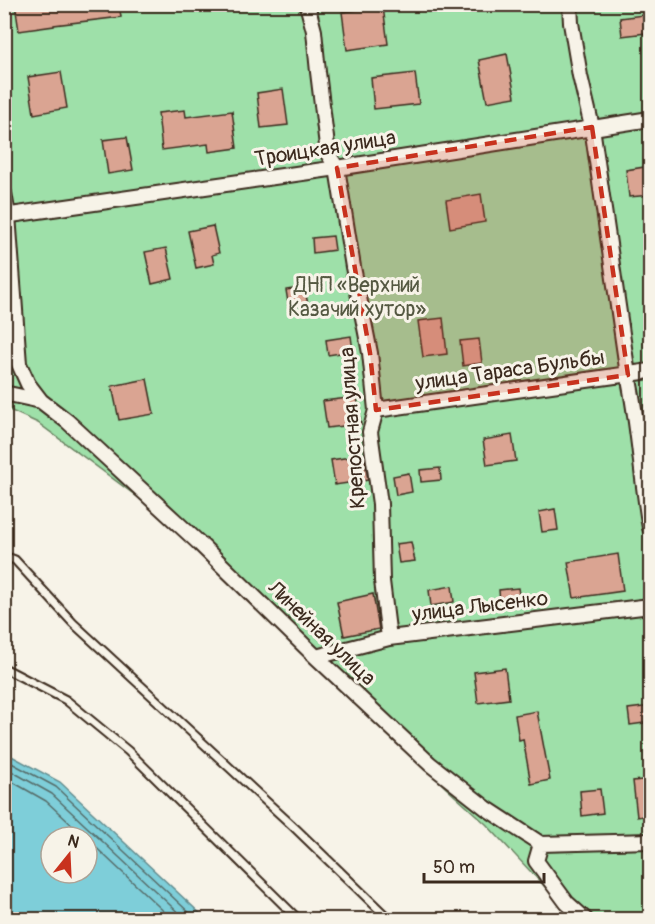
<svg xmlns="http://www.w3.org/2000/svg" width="655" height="924" viewBox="0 0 655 924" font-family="Pangolin,sans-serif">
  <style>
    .green { fill: #9ee0a9; stroke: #6c8564; stroke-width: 1.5 }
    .water { fill: #7eced9; stroke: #638c8e; stroke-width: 1.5; fill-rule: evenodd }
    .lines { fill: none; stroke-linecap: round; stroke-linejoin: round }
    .shore { stroke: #566c69; stroke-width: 1.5 }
    .building { fill: #daa492; stroke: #3b2a1e; stroke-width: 1.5 }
    .lane-casing { stroke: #3b2a1e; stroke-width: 11 }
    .street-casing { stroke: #3b2a1e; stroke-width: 18 }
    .lane { stroke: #f7f3e8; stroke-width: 7 }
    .street { stroke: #f7f3e8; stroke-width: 14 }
    .marked { fill: #c8321e; fill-opacity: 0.2; stroke: #c8321e; stroke-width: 4.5; stroke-dasharray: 12 8; stroke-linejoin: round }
    .labels { text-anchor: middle; stroke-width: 6; stroke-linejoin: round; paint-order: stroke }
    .street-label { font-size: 21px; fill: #3b2a1e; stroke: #f7f3e8 }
    .park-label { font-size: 21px; fill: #545841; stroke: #f7f3e8 }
  </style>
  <rect width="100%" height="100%" fill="#f7f3e8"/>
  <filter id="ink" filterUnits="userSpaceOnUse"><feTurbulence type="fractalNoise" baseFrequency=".0167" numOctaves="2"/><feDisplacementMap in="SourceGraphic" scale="12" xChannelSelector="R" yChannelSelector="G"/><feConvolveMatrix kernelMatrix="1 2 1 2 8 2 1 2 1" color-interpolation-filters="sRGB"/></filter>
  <g filter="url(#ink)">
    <path class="green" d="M5,5h645v914h-75l-89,-95 -40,-36 -248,-246 -160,-119 -33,-15z"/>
    <path class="water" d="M4,752l56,30 146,137h-201zM51,837h36v36h-36z"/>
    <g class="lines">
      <path class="shore" d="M4,759l52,28 141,133
        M4,767l48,27 134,126
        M4,777l42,24 39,36
        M87,839l86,81"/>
    </g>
    <path class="building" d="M15,4h104l2,13 -67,8v1l-35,5z
      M383,7l5,37 -41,6 -5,-38z
      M643,15l3,18 -24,3 -2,-18z
      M507,54l8,43 -28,5 -8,-42z
      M61,72l6,36 -33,6 -6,-37z
      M415,73l4,31 -45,5 -3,-31z
      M283,89l5,36 -27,3 -4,-35z
      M185,110l1,7 46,-6 5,37 -28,4 -1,-8 -46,6 -4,-37z
      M127,137l6,33 -25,4 -5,-34z
      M651,166v29l-22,2 -3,-27z
      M481,194l4,28 -35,6 -4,-28z
      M213,226l6,27 -7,2 2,9 -18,4 -8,-37z
      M333,236l2,14 -22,3 -1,-15z
      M166,248l7,31 -21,5 -7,-32z
      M304,287l4,17 -19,4 -3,-18z
      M443,318l4,36 -24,3 -5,-36z
      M351,336l2,15 -25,4 -2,-15z
      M479,339l3,24 -19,3 -3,-25z
      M147,379l7,35 -35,6 -7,-34z
      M357,397l4,27 -34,4 -4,-27z
      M512,435l4,26 -29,4 -4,-25z
      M364,455l4,25 -33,5 -4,-25z
      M440,468l1,12 -20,2 -1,-12z
      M409,473l3,19 -16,3 -3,-19z
      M555,509l3,21 -16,2 -3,-20z
      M411,542l4,19 -16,2 -3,-19z
      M618,554l5,37 -49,7 -6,-36z
      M452,586l2,16 -23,4 -2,-16z
      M518,588l2,13 -20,2 -1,-13z
      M373,594l6,35 -35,7 -7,-34z
      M505,668l4,31 -31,4 -4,-31z
      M651,706v16l-21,3 -2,-16z
      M537,711l13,69 -19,4 -8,-45 -4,1 -4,-25z
      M651,779v36l-14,2 -4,-36z
      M600,789l3,24 -21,3 -2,-25z"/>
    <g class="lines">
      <defs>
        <path id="lane" d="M4,556l11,4 58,63 222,205 95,92
          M4,668l62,32 62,51 171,169"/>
        <path id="street" d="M307,4l7,27 4,41 10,82 9,14 16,99 17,86 6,57 -6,22 10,72 2,77 7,57
          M570,4l1,19 9,53 12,51 36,248c11,50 13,102 22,153
          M4,193l4,22 11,149 9,20 13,17
          M4,216l333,-48 313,-49
          M4,393l37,8 26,20 131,121 118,115 114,107 56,44 55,36 -5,17 31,42 19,17
          M376,410l274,-39
          M316,657l73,-19 261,-32
          M541,844l109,-3"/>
      </defs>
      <use href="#lane" class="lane-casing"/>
      <use href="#street" class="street-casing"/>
      <use href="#lane" class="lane"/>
      <use href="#street" class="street"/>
    </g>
  </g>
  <path class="marked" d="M592,127l36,248 -252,35 -6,-57 -33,-185z"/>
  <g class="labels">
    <g class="street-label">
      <text transform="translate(325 148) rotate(-9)" y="7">Троицкая улица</text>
      <text transform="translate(510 370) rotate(-8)" y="7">улица Тараса Бульбы</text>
      <text transform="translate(352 428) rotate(-94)" y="7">Крепостная улица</text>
      <text transform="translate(480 606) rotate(-7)" y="7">улица Лысенко</text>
      <text transform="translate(322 633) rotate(44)" y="7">Линейная улица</text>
    </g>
    <g class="park-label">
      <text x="357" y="292">ДНП «Верхний<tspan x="357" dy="24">Казачий хутор»</tspan></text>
    </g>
  </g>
  <rect width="655" height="924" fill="none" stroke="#f7f3e8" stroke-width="24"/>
  <rect x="12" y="12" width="631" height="900" fill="none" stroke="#3b2a1e" stroke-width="2" filter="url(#ink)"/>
  <g transform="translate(69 855) rotate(18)"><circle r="28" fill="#f7f3e8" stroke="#aca397" stroke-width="1.5"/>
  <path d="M0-4.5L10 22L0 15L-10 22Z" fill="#c8321e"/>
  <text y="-9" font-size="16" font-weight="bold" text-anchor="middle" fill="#3b2a1e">N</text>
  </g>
  <path d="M424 873v9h120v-9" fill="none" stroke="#3b2a1e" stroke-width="3"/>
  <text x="433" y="873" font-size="18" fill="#3b2a1e" stroke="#f7f3e8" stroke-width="4.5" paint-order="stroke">50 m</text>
</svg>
